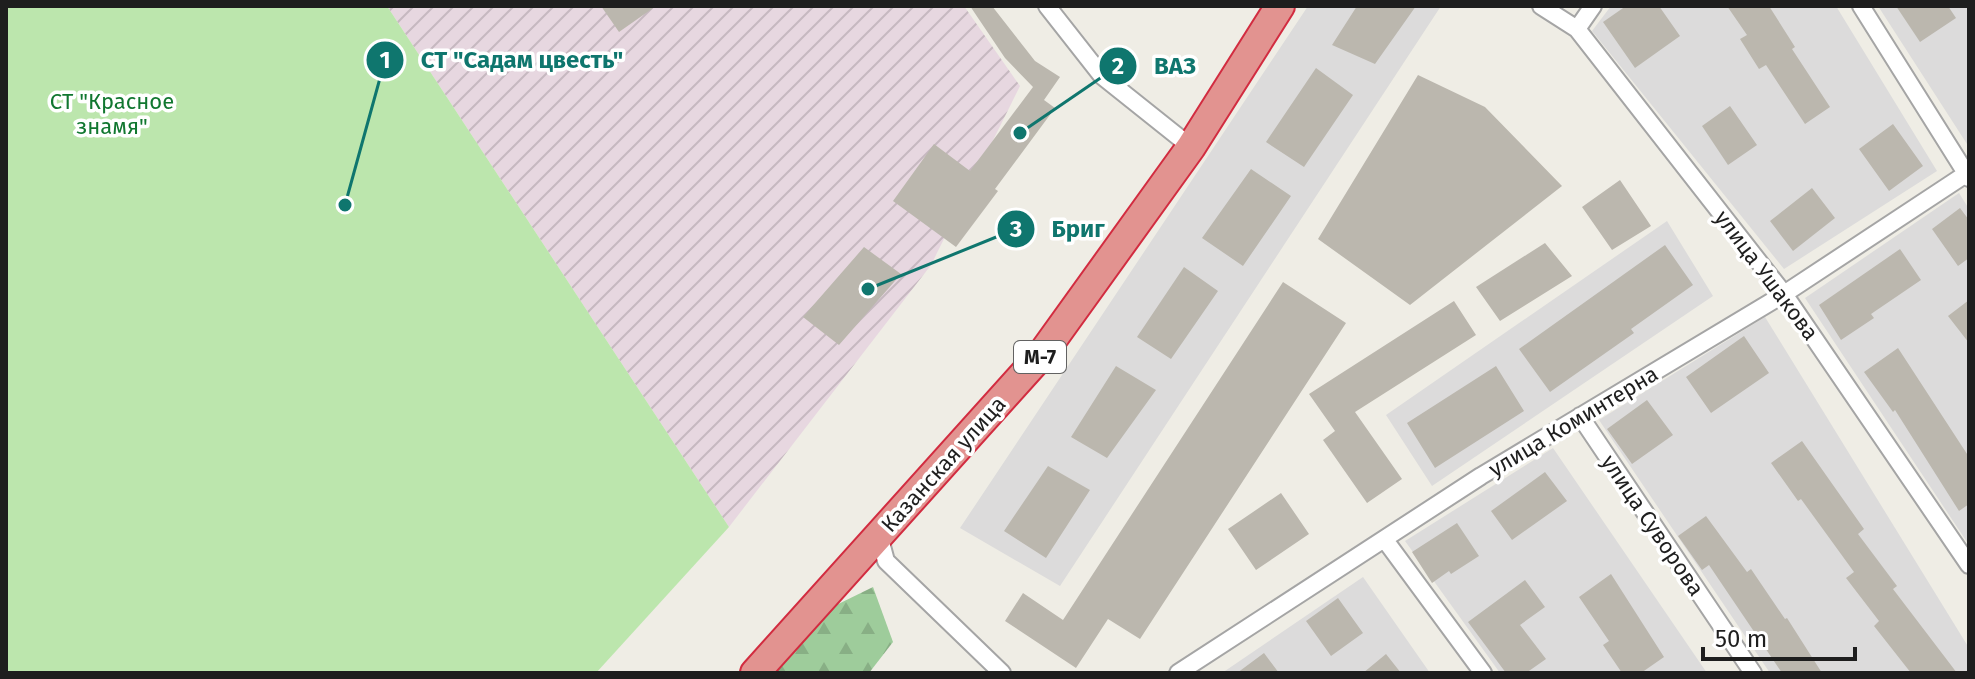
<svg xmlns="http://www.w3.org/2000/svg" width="1975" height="679" viewBox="0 0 1975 679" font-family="'Fira Sans',sans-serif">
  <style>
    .residential { fill: #dcdbdb }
    .industrial { fill: url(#industrial-furrows) }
    .forest { fill: url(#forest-firs) }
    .garden { fill: #bce6ad }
    .building { fill: #bbb7ae }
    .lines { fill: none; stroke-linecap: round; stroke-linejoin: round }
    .street-casing { stroke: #a5a5a5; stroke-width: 20 }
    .highway-casing { stroke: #d22c40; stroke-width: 32 }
    .street { stroke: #fff; stroke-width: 16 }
    .highway { stroke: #e29390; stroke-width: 28 }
    .labels { text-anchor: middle; stroke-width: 7; stroke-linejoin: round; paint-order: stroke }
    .shield { fill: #fff; stroke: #626262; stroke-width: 2 }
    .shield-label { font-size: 20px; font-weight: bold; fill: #1e1e1e }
    .park-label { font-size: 22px; fill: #117730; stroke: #fff }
    .street-label { font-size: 22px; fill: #1e1e1e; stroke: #fff }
    .leader { fill: none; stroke: #0f766e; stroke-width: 3 }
    .callout-dot { fill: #0f766e; stroke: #fff; stroke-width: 3 }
    .mark-label { font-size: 24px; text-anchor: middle; font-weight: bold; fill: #fff }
    .callout-label { font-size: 24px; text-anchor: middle; font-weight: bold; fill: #0f766e; stroke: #fff; stroke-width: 7; stroke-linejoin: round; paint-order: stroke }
  </style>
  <defs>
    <pattern id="industrial-furrows" width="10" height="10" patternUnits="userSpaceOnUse" patternTransform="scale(2)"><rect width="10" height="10" fill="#e7d7e0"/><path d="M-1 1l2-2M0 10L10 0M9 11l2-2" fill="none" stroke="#c6b8c0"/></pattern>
    <pattern id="forest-firs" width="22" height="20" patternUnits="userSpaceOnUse" patternTransform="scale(2)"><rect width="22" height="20" fill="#9ecc9b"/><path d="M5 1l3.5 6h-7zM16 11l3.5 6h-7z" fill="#88af85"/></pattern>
  </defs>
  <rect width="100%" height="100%" fill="#efede5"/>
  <path class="residential" d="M1308,6h133l-381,580 -100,-58z
    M1611,6h225l101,165 -153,98 -192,-238z
    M1878,6h91v136l-2,2z
    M1959,193l10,16v336l-164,-247z
    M1667,221l46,75 -281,190 -46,-71z
    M1765,317l204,331v25h-199l-171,-253z
    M1553,448l154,225h-207l-95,-132z
    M1363,577l67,96h-208z"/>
  <path class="industrial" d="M387,6h577l56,80 -89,179 -202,262z"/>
  <path class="forest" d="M873,587l20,55 -24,31h-101l56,-62z"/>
  <path class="garden" d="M6,6h381l342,521 -133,146h-590z"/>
  <path class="building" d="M601,6h55l-37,26z
    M970,6h22l43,55 25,16 -16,23 11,8 -60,81 3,2 -42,56 -63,-46 41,-57 36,27 63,-84 -28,-29z
    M1357,6h59l-41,58 -43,-19z
    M1626,6h33l21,30 -45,32 -32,-46z
    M1727,6h42l26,41 -3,2 38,58 -25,17 -39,-59 -7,4 -19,-30 7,-4z
    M1896,6h52l8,12 -36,24z
    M1316,68l37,27 -49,72 -38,-25z
    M1418,75l67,32 77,79 -152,119 -92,-66z
    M1730,106l27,39 -29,20 -26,-39z
    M1893,124l30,42 -34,25 -30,-42z
    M1251,169l40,27 -48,70 -41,-28z
    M1620,180l31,46 -39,24 -30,-43z
    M1812,188l23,30 -42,33 -23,-30z
    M1960,208l9,12v38l-11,8 -26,-37z
    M1545,243l27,33 -72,45 -24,-34z
    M1665,245l28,40 -62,44 3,4 -84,59 -31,-43z
    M864,247l37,27 -62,71 -36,-28z
    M1900,249l21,31 -50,34 3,4 -33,22 -22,-35z
    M1184,267l34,24 -47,68 -34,-22z
    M1283,282l63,41 -206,316 -32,-20 -32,49 -71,-47 18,-28 40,27z
    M1969,300v43l-21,-27z
    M1454,301l22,34 -121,77 47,67 -35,24 -44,-63 12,-9 -26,-37z
    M1744,336l25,37 -58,40 -25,-36z
    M1898,348l71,109v47l-10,7 -64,-101 -2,2 -29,-40z
    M1116,366l40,24 -49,68 -36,-21z
    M1496,366l28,45 -89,57 -28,-45z
    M1647,400l26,35 -41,29 -25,-35z
    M1802,441l62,88 -6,5 39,52 -4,3 64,84h-46l-37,-47 5,-5 -33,-43 8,-6 -53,-73 -3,2 -27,-38z
    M1048,466l42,24 -44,68 -42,-27z
    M1545,472l22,29 -55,39 -21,-29z
    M1281,493l28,41 -53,36 -28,-41z
    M1706,516l41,56 4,-3 34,50 2,-1 35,55h-40l-73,-108 -7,5 -24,-34z
    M1457,523l22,33 -28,18 -2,-3 -17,12 -20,-31z
    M1611,574l53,83 -23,16h-19l-19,-28 6,-4 -30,-44z
    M1525,580l20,27 -25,18 26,34 -20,14h-20l-38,-51z
    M1338,598l25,35 -32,23 -25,-35z
    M1264,653l15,20h-42z
    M1386,654l15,19h-38z"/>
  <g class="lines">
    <defs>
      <path id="street" d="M1047,6l55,70 89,71
        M1541,6l36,23 207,265 185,271
        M1861,6l108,172
        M1577,29l16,-23
        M1580,416l173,257
        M879,535l7,26 116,112
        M1385,540l98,133
        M1178,673l303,-197 303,-182 185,-122"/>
      <path id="highway" d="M755,673l287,-319 149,-207 89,-141"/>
    </defs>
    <use href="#street" class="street-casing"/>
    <use href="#highway" class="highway-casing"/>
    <use href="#street" class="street"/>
    <use href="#highway" class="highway"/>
  </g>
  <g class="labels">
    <rect class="shield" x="1014" y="341" width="52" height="32" rx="6"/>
    <g class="shield-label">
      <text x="1040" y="364">М-7</text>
    </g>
    <g class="park-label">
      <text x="112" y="109">СТ "Красное<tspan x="112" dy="25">знамя"</tspan></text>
    </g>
    <g class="street-label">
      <text transform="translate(1767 275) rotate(53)" y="8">улица Ушакова</text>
      <text transform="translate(1573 421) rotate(-31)" y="8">улица Коминтерна</text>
      <text transform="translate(943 464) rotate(-48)" y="8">Казанская улица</text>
      <text transform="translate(1653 525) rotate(56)" y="8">улица Суворова</text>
    </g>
  </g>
  <path class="leader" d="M345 205L385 60M1020 133L1118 66M868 289L1016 229"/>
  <g class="callout-dot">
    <circle cx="345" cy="205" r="8"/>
    <circle cx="1020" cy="133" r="8"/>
    <circle cx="868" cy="289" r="8"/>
    <circle cx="385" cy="60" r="20"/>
    <circle cx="1118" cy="66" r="20"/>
    <circle cx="1016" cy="229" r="20"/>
  </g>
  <g class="mark-label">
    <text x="385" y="68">1</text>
    <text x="1118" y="74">2</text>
    <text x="1016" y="237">3</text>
  </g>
  <g class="callout-label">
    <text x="522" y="68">СТ "Садам цвесть"</text>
    <text x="1175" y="74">ВАЗ</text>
    <text x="1078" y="237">Бриг</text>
  </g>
  <rect width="1975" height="679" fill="none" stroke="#1e1e1e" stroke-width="16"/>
  <path d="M1703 647v12h152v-12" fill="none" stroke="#1e1e1e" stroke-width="4"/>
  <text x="1715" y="647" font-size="24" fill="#1e1e1e" stroke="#ffffff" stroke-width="6" paint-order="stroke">50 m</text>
</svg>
